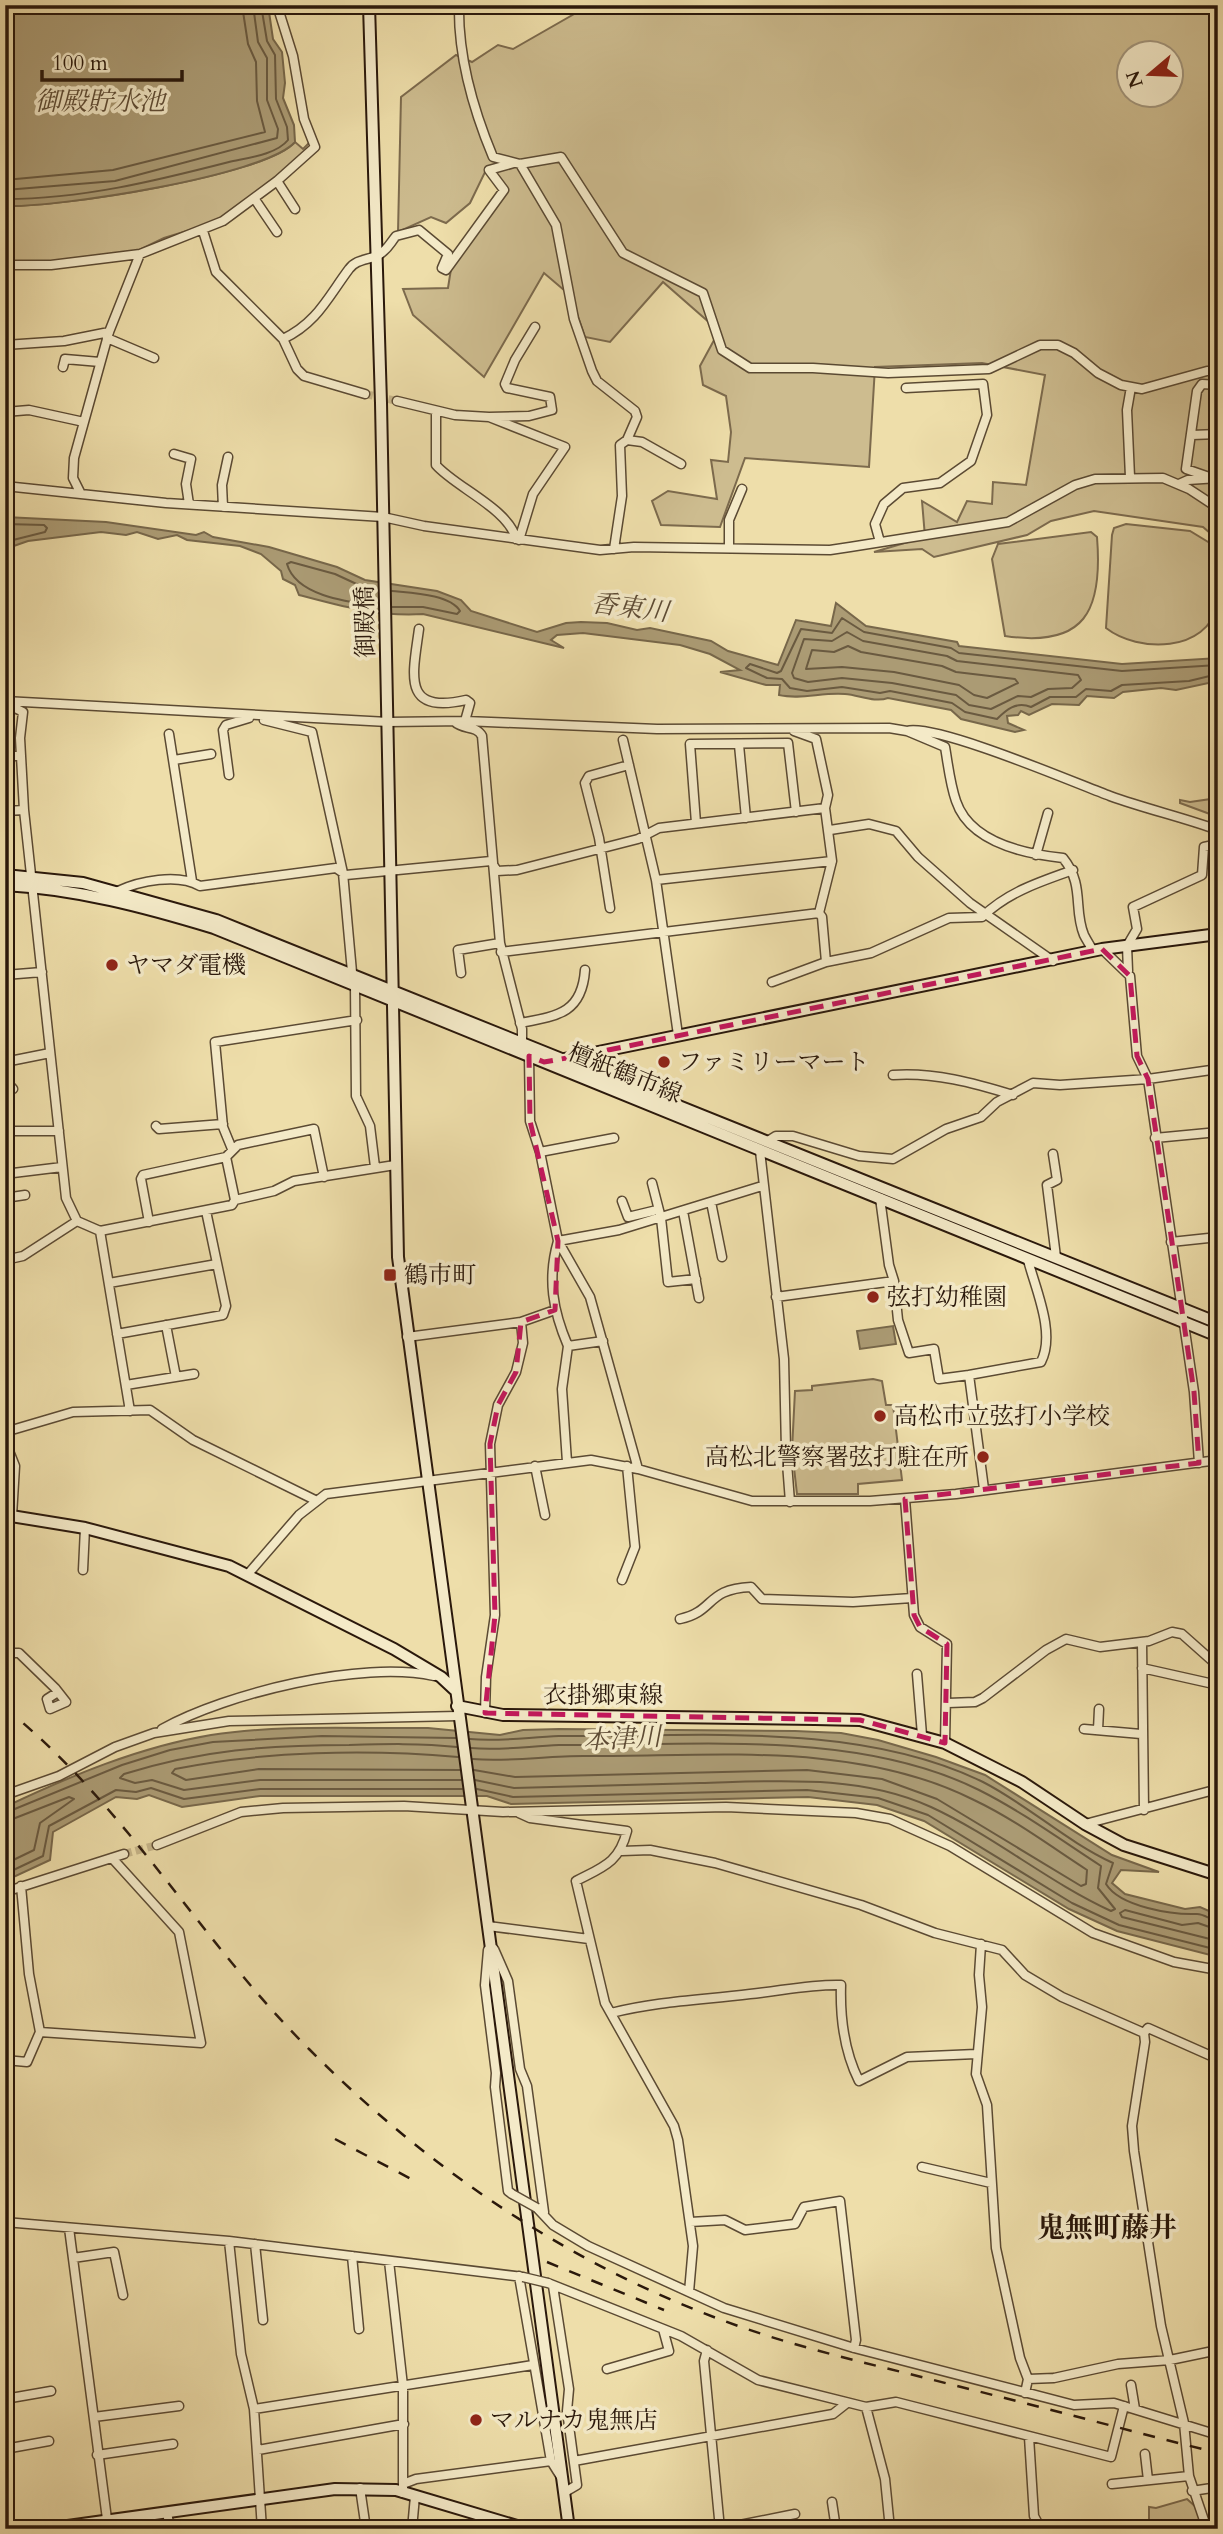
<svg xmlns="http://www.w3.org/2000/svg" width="1223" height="2534" viewBox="0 0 1223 2534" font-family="Cardo,'Noto Serif JP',serif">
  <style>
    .green { fill: #cdbc8f; stroke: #7c6a4d; stroke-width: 2; fill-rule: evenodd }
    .water { fill: #ab9b74; stroke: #77674a; stroke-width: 2 }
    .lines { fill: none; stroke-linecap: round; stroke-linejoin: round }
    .shore { stroke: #6a5a40; stroke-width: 2 }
    .street-tunnel { stroke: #c7b68a; stroke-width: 8; stroke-dasharray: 8 4; stroke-linecap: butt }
    .street-casing { stroke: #5b4a33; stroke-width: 11 }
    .secondary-casing { stroke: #2a180b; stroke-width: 14 }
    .street { stroke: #f4eac8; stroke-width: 8 }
    .secondary { stroke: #f4eac8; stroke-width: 10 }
    .rail { stroke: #2a180b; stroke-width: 2.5; stroke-dasharray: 12 12; stroke-linecap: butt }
    .street-bridge-casing { stroke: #5b4a33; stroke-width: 11; stroke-linecap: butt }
    .street-bridge { stroke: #f4eac8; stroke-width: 8 }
    .marked { fill: none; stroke: #c2185b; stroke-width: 5; stroke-dasharray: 14 9; stroke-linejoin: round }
    .poi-dot { fill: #8f2418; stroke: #f4eac8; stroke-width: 2.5 }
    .labels { text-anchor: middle; stroke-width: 7; stroke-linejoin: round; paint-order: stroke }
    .street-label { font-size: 24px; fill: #2a180b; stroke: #f4eac8 }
    .poi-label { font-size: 24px; fill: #2a180b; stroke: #f4eac8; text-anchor: start }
    .water-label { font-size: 26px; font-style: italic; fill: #5e4c35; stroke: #f4eac8 }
    .quarter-label { font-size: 28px; font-weight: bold; fill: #2a180b; stroke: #f4eac8 }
  </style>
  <rect width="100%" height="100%" fill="#eedeaa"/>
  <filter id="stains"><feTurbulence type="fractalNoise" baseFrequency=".00286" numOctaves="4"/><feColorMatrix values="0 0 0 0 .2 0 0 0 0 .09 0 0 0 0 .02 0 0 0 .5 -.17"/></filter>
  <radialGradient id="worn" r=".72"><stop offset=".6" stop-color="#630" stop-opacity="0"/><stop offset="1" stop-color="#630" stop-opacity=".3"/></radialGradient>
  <path class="green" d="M590,5h628v535l-15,-13 -109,-16 -43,10 -24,14 -93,22 -12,-8 -48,3 51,-15 -3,-36 35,21 10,-21 25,3 1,-22 33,3 19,-110 -63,-12 -107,4 -6,100 -124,-9 -25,69 -59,-2 -9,-24 16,-10 49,8 -6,-39 17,2 3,-30 -5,-36 -23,-11 -3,-19 19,-35 -56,-49 -53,60 -25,-5 -14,-41 -27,-23 -60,104 -71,-62 -10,-26 45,-1 3,-19 56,-78 -22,-19 -15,31 -24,20 -15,-6 -33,15 3,-135 55,-42 16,7 26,-17 15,4zM1128,52h42v42h-42z
    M295,142l8,7 6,-6 3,6 -75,60 -24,14 -49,15 -29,14 -99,11 -31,-1v-56c51,2 260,-30 290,-64z
    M1126,524l64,7 28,17c0,17 4,39 0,56 -11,49 -80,49 -112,24l6,-93 2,-7z
    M1091,532l6,5c6,74 -12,111 -92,99l-13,-77 6,-15z
    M1218,798v19l-38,-14v-3l10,2z
    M873,1379l9,2 4,24h7l9,75 -44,4v10h-61l-5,-44 3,-59 17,-1v-4z
    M1187,2499l10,9 5,14 -53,2v-17l7,1z"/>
  <path class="water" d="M5,5h263l5,34 9,13 3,31 -2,15 11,27 1,17c-30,34 -240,66 -290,64z
    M5,517l101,5 90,13 8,-3 9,5 56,10 68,20 28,13 72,11 24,9 10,11 66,21 29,-9 15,-1 26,1 30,7 13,-2 61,13 17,10 50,14 18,-45 35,6 5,-23 30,23 91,16 2,4 163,18 96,-6v23l-42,9 -15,-2 -38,4 -9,6 -27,-2 -8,9 -27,-1 -23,11 -8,-4 -3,4 -11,1 1,7 16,7 -9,2 -54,-13 -10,-9 -63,-12c-13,5 -29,-3 -43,-4 -23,-2 -44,6 -66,1l1,-10h-14l-46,-13 20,-2 -30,-16 -30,-9 -97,-12 -26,2 -6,5 13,8 -141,-34c-43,3 -83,-8 -124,-19l-4,-10 -12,-6 -2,-8 -20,-17 -21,-8 -53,-6 -10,-5 -19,4 -21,-7 -11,3 -25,-3 -73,9 -23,8z
    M893,1326l3,18 -36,5 -3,-18z
    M428,1728l72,7 23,-5 36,-1 236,2 46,2 37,7 58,17 49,18 127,80 47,17 -38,-2 -9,13 13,11 60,15 15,-2 18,8v42l-101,-26 -48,-22 -145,-88 -47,-16 -69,-8 -297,7 -24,-8h-227l-78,11 -33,-12 -12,4 -21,-2 -63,35 -3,28 -45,21v-74c65,-31 134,-60 206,-72 71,-11 146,-6 217,-7z"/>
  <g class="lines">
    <path class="shore" d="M5,180l108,-10 152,-38 -8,-31 -1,-39 -8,-18 -6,-39
      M5,190l110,-9 162,-43 1,-9 -11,-29v-42l-9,-16 -5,-37
      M5,199c77,0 150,-18 224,-37 17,-4 47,-7 59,-22l-1,-13 -11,-28 -1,-44 -8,-14 -6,-36
      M5,524l39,1 3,3 -2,4 -40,10
      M378,589l-15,-2 -28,-13 -44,-12 -4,2c9,32 61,38 91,42
      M392,591c18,2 58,3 68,20l-3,3 -34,-7h-31
      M847,632l16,9 84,15 10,5 121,14 3,5 -9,8 -24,1 -17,8 -13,-1 -27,13 -22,-4 -13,-10 -64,-12 -50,-5 -34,4 -14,-4 -2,-5 12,-34 28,2z
      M848,646l13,6 81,14 14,6 59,7 3,4 -31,15 -13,-3 -15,-10 -65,-13 -52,-5 -36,2 6,-19 22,2z
      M1218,665l-96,6 -163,-18 -8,-5 -87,-16 -22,-14 -10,15 -31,-4 -20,42 -4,2 -27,-9 -4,4 21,10 15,1 8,9 17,3 35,-4 38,6 10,-2 62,12 13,9 32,7c9,-9 19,-18 34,-12l19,-10h26l10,-8 25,2 11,-6 67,-4 29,-7
      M470,1739c30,3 59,-2 89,-3 136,1 299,-15 424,46 45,23 84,60 130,81l-7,21c14,23 67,31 91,30 7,0 14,6 21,7
      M457,1747c-36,-4 -72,-3 -108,-2 -81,0 -148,5 -225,29l-4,4 15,5 17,-3 32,10 76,-10h201
      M471,1748c30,3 58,-2 88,-3 134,1 298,-16 420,45 42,21 82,50 122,76l-3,22 17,21 -4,2c-63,-29 -117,-75 -180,-104 -72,-33 -153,-26 -231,-24 -62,2 -124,3 -186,5l-39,-8
      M458,1757c-91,-8 -194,-6 -283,12l-3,4 14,7 73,-11 201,1
      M473,1759c36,3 73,-3 110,-3 129,1 272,-16 391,44 40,19 76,46 113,70l-1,14 -5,2 -144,-87 -55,-20 -75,-9 -292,7 -41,-7
      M477,1789l36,8 294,-7 71,8 50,17 144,88 47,22 99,25
      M5,1813l117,-48 48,-15 43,-8 109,-6 134,2
      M5,1822l64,-25 5,2 -34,24 -6,27 -29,14
      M5,1874l38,-18 6,-30 67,-36 20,2 15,-4 33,11 76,-10h202
      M1218,1930l-20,-7 -16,2 -57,-15 -5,3 2,4 96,24"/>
    <path class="street-tunnel" d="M365,394l32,7
      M124,1854l33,-9"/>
    <defs>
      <path id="street" d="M459,5c-1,53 14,104 34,152l27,7 41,-7 62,96 80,40 19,57 28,18h63l75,5 101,-4 51,-24h18l16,8 24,20 23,12 21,4 65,-18h11
        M520,164l36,61 18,94 18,52 5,10 38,30 2,6 -10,23 -7,5 2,51 -8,53
        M277,181l18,28
        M254,198l23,34
        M203,231l13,41 67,67 14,30 7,7 61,18
        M5,265h46l89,-11
        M107,338l47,20
        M283,339c34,-16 45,-42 66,-70 7,-10 20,-9 29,-14 9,-4 12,-12 18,-19l23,-6 29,24 -6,14 4,2 58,-80 -15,-20 25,-7
        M5,345l59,-4 45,-9
        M63,367l2,-8 35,3
        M397,401l58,14 34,2 76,30 -32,47 -14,46
        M436,411v54c19,22 73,44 80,74
        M5,412l24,-2 55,12
        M489,417l40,-1 23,-6 -2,-13 -43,-9 -2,-4 10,-24 20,-33
        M1192,435l26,-1
        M627,440l15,2 39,22
        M174,454l17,5 -5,25 3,20
        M1130,477l-3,-67 4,-23
        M1212,478l-26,-9 11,-78 5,-7 16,1
        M1179,484l9,-4 30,-2
        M5,486l161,17 217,14 41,9 176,24 34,-3 196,3 20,-3 158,-25 67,-37 20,-6 68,-1 26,11 29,19
        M80,492l-7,-14 1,-20 35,-126 31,-78 83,-33 54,-40 38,-34 -11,-28 -11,-63 -16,-51
        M223,507l-1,-22 6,-28
        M880,542l-5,-18 9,-20 19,-16 37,-5 31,-22 16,-46 -4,-31 -77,4
        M729,547v-27l13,-31
        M419,629c-6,45 -18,86 47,71l4,3 -5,18
        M5,701l383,21 77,-1 192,8 232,-1 18,3 38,16c3,17 5,37 11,54 14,42 69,53 107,57 22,27 10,51 21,77 3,6 6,10 9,16
        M5,703l18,9 -3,26 4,72 42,388 11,23 23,10 30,180
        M264,720l48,12 31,141 9,99
        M455,722c8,8 21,3 27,14l18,207 22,86v13
        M794,731l22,8 12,56 -3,13
        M907,731c28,-8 168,52 203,65 36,13 72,21 108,34
        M169,734l23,147
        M623,740l33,140 22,155
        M739,745l7,73
        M5,756h16
        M174,760l37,-6
        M229,775l-6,-45 3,-5 23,-7
        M5,811l19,-1
        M696,823l-6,-79 98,-1 8,69
        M830,830l39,-6 27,7 22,26 52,46 83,58
        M1036,855l12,-42
        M656,880l176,-19
        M118,891c21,-10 60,-18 82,-5l136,-18 10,7 145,-14 6,10 20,-1 121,-31 21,-11 166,-20 7,53 -13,52 -318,39
        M610,908l-11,-70 -14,-55 4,-7 40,-11
        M1102,949l28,27 7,80 11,23 46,313 5,71
        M826,962l45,-9 78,-35 33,-1c26,-25 57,-35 91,-47
        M1128,971l-1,-25 10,-17 -4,-22 69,-32 2,-28 14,-3
        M461,973l-3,-23 42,-7
        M5,975l37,-3
        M772,982l54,-20 -4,-45 -3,-4
        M355,985l1,111 14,30 5,41
        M520,1023c38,-7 62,-10 65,-53
        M529,1056l1,65 10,31 18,89 32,56 48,172
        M5,1062l45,-9
        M893,1075c41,-3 81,8 120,20
        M5,1080l8,9
        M156,1126l3,3 64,-5
        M9,1131h50
        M1155,1138l63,-6
        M768,1141l8,-5h17l66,20 34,3 53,-30 35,-12 16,-15 36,-19 27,2 88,-6 70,-10
        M232,1149l-9,-22 -8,-85 142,-22
        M760,1151l24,208 2,91 4,52
        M540,1152l74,-14
        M1053,1154l4,26 -10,5 9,72
        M5,1174l57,-7
        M652,1183l9,35 7,64 28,-3
        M5,1198l20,-3
        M235,1200l-9,-43 12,-12 76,-16 10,48
        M622,1201l6,16 29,-7
        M711,1202l11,55
        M683,1211l16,87
        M149,1222l-8,-43 2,-4 83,-18
        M100,1231l132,-26 3,-5 39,-9 20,-10 101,-16
        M1171,1242l47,-5
        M5,1260l18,-4 54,-35
        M894,1281l4,39 11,33 25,-4 5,30 30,-4 15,114
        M109,1283l108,-19
        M776,1297l118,-16 -5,-16 -9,-67
        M166,1325l10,52
        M117,1334l106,-19 3,-9 -20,-95
        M407,1337l114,-15 34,-12
        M568,1346c-15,-35 -21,-67 -10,-105l61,-11 143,-44
        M969,1375l72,-13c15,-29 -6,-74 -13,-102
        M126,1385l68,-11
        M5,1432l68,-20 77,-2 43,30 122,60
        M5,1441l10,25 -3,50
        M567,1462l-5,-73 6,-43 35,-5
        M535,1466l10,49
        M905,1499l9,116 6,12 27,17 -2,99
        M83,1570l2,-42
        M248,1574l51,-59 27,-21 265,-34 47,9 114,32h118l86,-7 262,-34
        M622,1580l13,-33 -8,-81
        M680,1619c36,-8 25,-30 71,-32l11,12 91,3 59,-4
        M1142,1642l2,168
        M5,1653h14l36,35 11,14 -16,7 -3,-10 11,-7
        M1142,1668l76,17
        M917,1674l5,61
        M948,1703l27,-1 8,-4 63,-48 20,-11 34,8 49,-6 23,-9 10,2 36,32
        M485,1713l1,-36 9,-62 -5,-171 8,-39 18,-33 7,-29 -2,-21
        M162,1729c65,-36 200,-69 272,-53
        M1084,1729l57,5
        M1098,1730l1,-21
        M5,1795l54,-19 56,-29 39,-14 75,-12 229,-5
        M519,1813l11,5 97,13c-8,32 -24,36 -51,50l29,122 69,123 4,14 15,106 -4,46
        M1085,1824l133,-35
        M157,1845l84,-33 42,-4 121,-2 99,6 223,-5 130,6 34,6 60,27 143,87 81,29 44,8
        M622,1851l28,-1 65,13 146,42 74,28 67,17 23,25 37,22 82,36 1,9 -13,84 2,25 27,175 23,97 5,53 18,53
        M5,1892l119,-38
        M488,1926l101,13
        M981,1944l-2,31 3,32 -6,67 11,31 9,143 24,110 8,21 -3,14
        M494,1949l14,32 12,88 7,17 17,126
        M488,1950l-3,35 11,88 -1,14 13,104 4,3
        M611,2013c48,-12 91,-13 139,-19 31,-3 60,-10 91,-9 -1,33 3,66 18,96l48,-24 69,-3
        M40,2032l161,11 -22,-111 -67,-74
        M1144,2033l4,-5 70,31
        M5,2060l22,2 13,-30 -11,-58 -8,-88
        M922,2167l69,16
        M537,2208l16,17 35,21 136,62 130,40 220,57 40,-2 104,32
        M5,2222l224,19 294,36
        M690,2222l35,-2 20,10 50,-6 9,-17 36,-6 16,139 -2,8
        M69,2228l38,291
        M229,2241l12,113 13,55 8,120
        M255,2244l8,76
        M352,2256l7,73
        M73,2258l41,-6 9,43
        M389,2261l14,125v107
        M519,2276l32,185 10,16
        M548,2283l133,53 77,44 108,27 30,-5 215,55 13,-51
        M553,2286l16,103 -2,22 10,74 -12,7
        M707,2350l-3,11 16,168 75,-15
        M607,2369l62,-18 -6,-22
        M1028,2379l26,-1 64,-14 52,-4 48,-10
        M1131,2385l4,24
        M5,2399l46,-8
        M866,2407l19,72 5,50
        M254,2409l279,-44
        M94,2417l85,-11
        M1029,2437l5,79 7,13
        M5,2449l44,-8
        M258,2450l146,-26
        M1145,2454l3,26
        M97,2455l76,-11
        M574,2461l259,-47 14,-11
        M403,2484l13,-5 135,-18
        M1112,2484l77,-8
        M360,2488l6,41
        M1192,2491l26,-4
        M832,2502l4,27
        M167,2512l3,17
        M412,2529l3,-33"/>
      <path id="secondary" d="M369,5l12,398 17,854 171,1272
        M5,875l78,8 133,37 1002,403
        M5,885c72,4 140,22 209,43l1004,408
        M564,1059l538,-110 116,-15
        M5,1515l80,13 144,38 165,83 47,28 14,13
        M457,1706l46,9 312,4 45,1 85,23 77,39 63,42 39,21 94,30
        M46,2529l289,-40 61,1 131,39"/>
    </defs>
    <use href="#street" class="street-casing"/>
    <use href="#secondary" class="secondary-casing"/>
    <use href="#street" class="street"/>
    <use href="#secondary" class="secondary"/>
    <path class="rail" d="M5,1708c120,96 196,234 304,341 123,124 271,223 438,280 67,23 137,38 206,56 89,22 177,46 265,68
      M335,2139l80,42
      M547,2262l117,48"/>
    <defs>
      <path id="street-bridge" d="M512,2194l25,14
        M523,2277l25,6"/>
    </defs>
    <use href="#street-bridge" class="street-bridge-casing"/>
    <use href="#street-bridge" class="street-bridge"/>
  </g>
  <path class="marked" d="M1102,949l28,27 7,80 11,23 46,313 5,71 -294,36 9,116 6,12 27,17 -2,99 -85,-23 -375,-7 10,-98 -5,-171 8,-39 18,-33 5,-50 34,-12 3,-69 -28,-120 -1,-65 15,6 40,-7z"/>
  <g class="poi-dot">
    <circle cx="112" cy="965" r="7"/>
    <circle cx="664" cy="1062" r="7"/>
    <rect x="383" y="1268" width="14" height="14" rx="3.5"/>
    <circle cx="873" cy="1297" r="7"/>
    <circle cx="880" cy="1416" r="7"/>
    <circle cx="983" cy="1457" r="7"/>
    <circle cx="476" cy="2420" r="7"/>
  </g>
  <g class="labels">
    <g class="street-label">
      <text transform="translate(365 622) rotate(-91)" y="8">御殿橋</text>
      <text transform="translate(625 1073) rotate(22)" y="8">檀紙鶴市線</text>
      <text x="603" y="1703">衣掛郷東線</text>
    </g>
    <g class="poi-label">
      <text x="126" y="973">ヤマダ電機</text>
      <text x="678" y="1070">ファミリーマート</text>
      <text x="404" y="1283">鶴市町</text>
      <text x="887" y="1305">弦打幼稚園</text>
      <text x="894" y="1424">高松市立弦打小学校</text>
      <text x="969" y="1465" text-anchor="end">高松北警察署弦打駐在所</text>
      <text x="490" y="2428">マルナカ鬼無店</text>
    </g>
    <g class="water-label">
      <text x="100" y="110">御殿貯水池</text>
      <text transform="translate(630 607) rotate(7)" y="9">香東川</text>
      <text transform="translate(622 1738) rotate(-3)" y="9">本津川</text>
    </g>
    <g class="quarter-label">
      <text x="1107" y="2237">鬼無町藤井</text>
    </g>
  </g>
  <rect width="1223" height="2534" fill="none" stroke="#eedeaa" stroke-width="28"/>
  <rect x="7" y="7" width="1209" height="2520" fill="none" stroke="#2a180b" stroke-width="3.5"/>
  <rect x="14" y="14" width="1195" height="2506" fill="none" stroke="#2a180b" stroke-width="2"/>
  <g transform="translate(1150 74) rotate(251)"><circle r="33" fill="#f4eac8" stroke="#a3967c" stroke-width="2"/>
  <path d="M0-5L12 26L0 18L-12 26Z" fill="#8f2418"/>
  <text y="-10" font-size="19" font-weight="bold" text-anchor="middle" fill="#2a180b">N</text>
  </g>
  <path d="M42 70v10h140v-10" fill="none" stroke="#2a180b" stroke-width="3.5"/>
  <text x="52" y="70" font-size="21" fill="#2a180b" stroke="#f4eac8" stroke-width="5" paint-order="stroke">100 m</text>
  <rect width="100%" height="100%" filter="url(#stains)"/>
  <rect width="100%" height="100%" fill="url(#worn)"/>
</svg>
